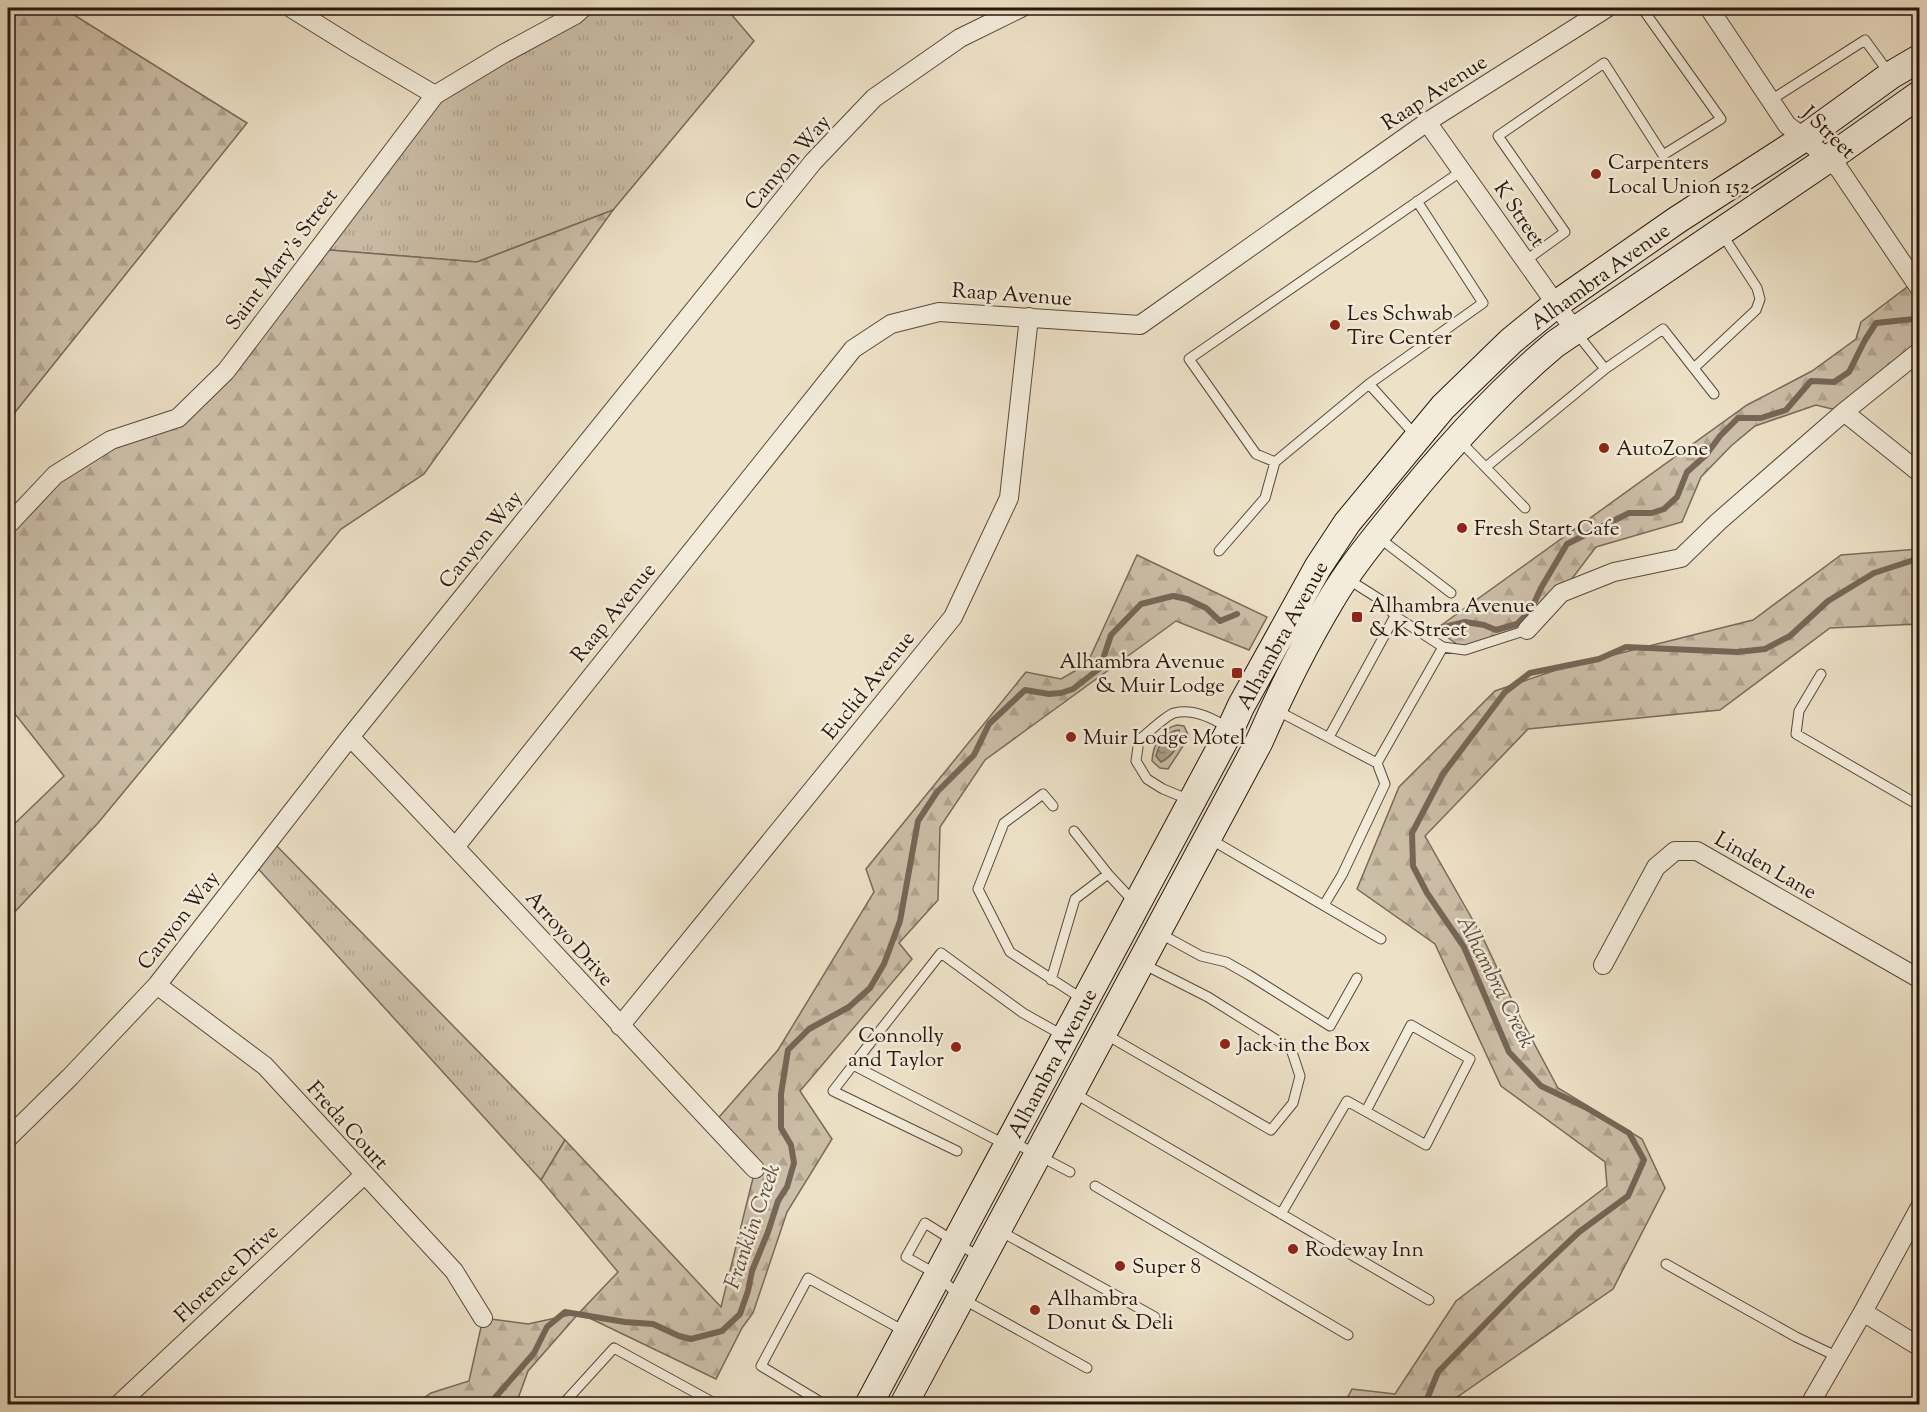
<svg xmlns="http://www.w3.org/2000/svg" width="1927" height="1412" viewBox="0 0 1927 1412" font-family="'Sorts Mill Goudy',serif">
  <style>
    .grass { fill: url(#grass-tufts); stroke: #7a6a5b; stroke-width: 1.5 }
    .forest { fill: url(#forest-firs); stroke: #7a6a5b; stroke-width: 1.5 }
    .garden { fill: #ccbea8; stroke: #7a6a5b; stroke-width: 1.5 }
    .water { fill: url(#water-ripples); stroke: #766657; stroke-width: 1.5 }
    .lines { fill: none; stroke-linecap: round; stroke-linejoin: round }
    .stream { stroke: #766657; stroke-width: 6 }
    .service-casing { stroke: #59493c; stroke-width: 11 }
    .minor-casing { stroke: #59493c; stroke-width: 20 }
    .secondary-casing { stroke: #28160e; stroke-width: 29 }
    .service { stroke: #f3ecdb; stroke-width: 9 }
    .minor { stroke: #f3ecdb; stroke-width: 18 }
    .secondary { stroke: #f3ecdb; stroke-width: 27 }
    .poi-dot { fill: #8f2418; stroke: #f3ecdb; stroke-width: 2 }
    .labels { text-anchor: middle; stroke-width: 5; stroke-linejoin: round; paint-order: stroke }
    .street-label { font-size: 21px; fill: #28160e; stroke: #f3ecdb }
    .poi-label { font-size: 21px; fill: #28160e; stroke: #f3ecdb; text-anchor: start }
    .water-label { font-size: 22px; font-style: italic; fill: #5c4c3f; stroke: #f3ecdb }
  </style>
  <defs>
    <pattern id="grass-tufts" width="24" height="20" patternUnits="userSpaceOnUse" patternTransform="scale(1.5)"><rect width="24" height="20" fill="#ccbea8"/><path d="M3 7l-1-3M5 7V3M7 7l1-3M15 17l-1-3M17 17v-4M19 17l1-3" fill="none" stroke="#afa38f"/></pattern>
    <pattern id="forest-firs" width="22" height="20" patternUnits="userSpaceOnUse" patternTransform="scale(1.5)"><rect width="22" height="20" fill="#ccbea8"/><path d="M5 1l3.5 6h-7zM16 11l3.5 6h-7z" fill="#afa38f"/></pattern>
    <pattern id="water-ripples" width="26" height="14" patternUnits="userSpaceOnUse" patternTransform="scale(1.5)"><rect width="26" height="14" fill="#aa9c88"/><path d="M2 4q2-2 4 0t4 0M15 11q2-2 4 0t4 0" fill="none" stroke="#8a7e6e"/></pattern>
  </defs>
  <rect width="100%" height="100%" fill="#ede1c7"/>
  <filter id="stains"><feTurbulence type="fractalNoise" baseFrequency=".00333" numOctaves="4"/><feColorMatrix values="0 0 0 0 .2 0 0 0 0 .09 0 0 0 0 .02 0 0 0 .5 -.17"/></filter>
  <radialGradient id="worn" r=".72"><stop offset=".6" stop-color="#630" stop-opacity="0"/><stop offset="1" stop-color="#630" stop-opacity=".3"/></radialGradient>
  <path class="grass" d="M583,8h143l28,33 -141,169 -136,52 -160,-13 118,-154z
    M270,839l295,301 -24,40 -289,-318z"/>
  <path class="forest" d="M8,8h55l184,115 -239,298z
    M613,210l-189,264 -83,55 -243,294 -90,96v-89l56,-54 -56,-71v-179l47,-51 123,-57 139,-169 160,13z
    M1919,278v73l-75,61 -28,-7 -61,21 -24,20 -30,31 -19,45 -86,25 -35,46 -34,37 -62,20 -29,-21 311,-224 65,-34 44,-32 5,-17z
    M1919,549v75l-89,4 -110,82 -192,19 -103,107 58,102 38,81 37,69 84,51 23,49 -52,101 -160,111 -2,4h-107l8,-15 43,5 61,-93 151,-115 -2,-24 -104,-76 -66,-142 -78,-55 42,-102 96,-96 70,-24 188,-47 88,-65z
    M1137,555l130,62 -18,33 -73,-29 -191,139 -45,67 -2,73 -39,43 13,16 -112,132 32,48 -45,73 -34,101 -11,15 -26,51 -137,-66 -51,58 -12,33h-101l16,-11 38,-12 14,-63 45,6 51,-11 39,-41 -77,-92 24,-40 156,167 34,-137 -42,-46 65,-74 96,-158 -8,-23 160,-197 35,7 26,-15z"/>
  <path class="garden" d="M1177,725l7,1 5,11 -21,32 -8,-1 -8,-7c1,-15 8,-32 25,-36z"/>
  <path class="water" d="M1179,730c2,14 -6,26 -18,32l-5,-6c3,-12 10,-25 23,-26z"/>
  <g class="lines">
    <path class="stream" d="M1436,629l29,-7 19,3 12,5 21,-6 14,-14 10,-22 26,-44 62,-31h23l12,-4 13,-12 10,-25 19,-17 14,-19 18,-18h23l25,-8 25,-29 23,1 15,-10 16,-32 11,-17 38,-4 6,-5
      M482,1404l11,-4 41,-47 13,-26 18,-15 60,10 28,2 26,12 12,3 31,-8 18,-17 8,-23 4,-20 16,-39 10,-31 9,-14 7,-24 -3,-18 -10,-17v-34l7,-44 21,-21 40,-22 21,-19 14,-24 16,-43 18,-100 19,-29 37,-37 15,-31 36,-34 24,4 12,-1 12,-4 27,-21 11,-33 30,-31 32,-8 14,3 19,9 14,13 17,-7
      M1425,1404l13,-32 81,-83 60,-57 49,-36 16,-36 -15,-27 -44,-26 -44,-21 -32,-34 -45,-105 -37,-54 -14,-27 -1,-33 31,-59 62,-82 25,-19 69,-14 27,-12 111,5 28,-3 25,-13 38,-35 46,-28 46,-15"/>
    <defs>
      <path id="service" d="M1771,100l94,-60 24,33
        M1919,189h1
        M1525,261l40,-29 -67,-96 106,-73 59,92 58,-36 -79,-111
        M1694,368l62,-58 4,-11 -3,-11 -35,-54
        M1605,369l58,-40 51,65
        M1369,384l114,-81 -66,-102
        M1459,440l66,68
        M1275,462l-19,-8 -67,-95 274,-189
        M1486,467l119,-98 -30,-38
        M1378,537l73,56
        M1219,551l46,-53 10,-36 94,-78 47,52
        M1443,647l22,3 62,-20
        M1821,674l-22,37 -3,23 124,72
        M1276,710l101,53 66,-116 -48,-31 -11,-14 -38,-24
        M1329,737l66,-121
        M1190,800l-27,-11 -16,-10 -11,-18 3,-21c8,-6 26,-24 35,-27 19,-5 39,5 54,15
        M1053,806l-10,-12 -39,29 -26,66 32,63 74,48
        M1074,831l34,43 27,29
        M1210,839l171,100
        M1324,905l18,-30 43,-91 -8,-21
        M1159,933l42,23 25,6 23,13 81,51 27,-48
        M1051,980l24,-81 33,-25
        M1105,1034l166,96 22,-27 7,-27 -9,-27 -83,-52 -65,-33
        M853,1065l-20,26 124,60
        M1074,1093l355,207
        M1011,1141l59,31
        M1006,1145l-153,-80 88,-112 82,60 41,23
        M1095,1186l253,149
        M1281,1214l66,-113 79,44 44,-86 -59,-34 -45,86
        M1000,1231l155,86
        M981,1258l-56,-35 -19,34 32,18 23,23 126,70
        M1666,1264l130,73 42,20
        M563,1404l51,-56 102,56
        M824,1404l-63,-38 47,-88 98,54"/>
      <path id="minor" d="M291,8l66,41 78,46
        M1709,8l78,117 17,13 35,31 81,120
        M1427,122l148,209
        M1844,412l76,61
        M8,525l47,-50 56,-35 67,-22 48,-47 209,-276 68,-41 72,-39 8,-7
        M1527,630l34,-37 53,-21 67,-14 37,-36 126,-110 76,-61
        M350,737c138,142 270,289 405,432
        M456,846l397,-497 38,-25 48,-12 201,13 287,-203 180,-114
        M1603,965l53,-98 19,-16h22l223,128
        M157,985l108,81 189,205 29,47
        M620,1026l333,-409 56,-119 20,-181
        M8,1138l62,-61 87,-92 193,-248 463,-575 61,-64 86,-60 61,-30
        M1863,1312l57,35
        M119,1404l245,-229
        M1810,1404l53,-92 57,-105"/>
      <path id="secondary" d="M869,1404l361,-674 11,-24 77,-139 29,-44 96,-116 68,-66 44,-36 122,-85 127,-82 87,-63 29,-17
        M904,1404l355,-662c21,-48 45,-97 72,-142 17,-29 38,-55 59,-81 50,-63 104,-124 165,-175l273,-185 92,-65"/>
    </defs>
    <use href="#service" class="service-casing"/>
    <use href="#minor" class="minor-casing"/>
    <use href="#secondary" class="secondary-casing"/>
    <use href="#service" class="service"/>
    <use href="#minor" class="minor"/>
    <use href="#secondary" class="secondary"/>
  </g>
  <g class="poi-dot">
    <circle cx="1596" cy="174" r="6"/>
    <circle cx="1335" cy="325" r="6"/>
    <circle cx="1604" cy="448" r="6"/>
    <circle cx="1462" cy="528" r="6"/>
    <rect x="1351" y="611" width="12" height="12" rx="3"/>
    <rect x="1231" y="667" width="12" height="12" rx="3"/>
    <circle cx="1071" cy="737" r="6"/>
    <circle cx="1225" cy="1044" r="6"/>
    <circle cx="956" cy="1047" r="6"/>
    <circle cx="1293" cy="1249" r="6"/>
    <circle cx="1120" cy="1266" r="6"/>
    <circle cx="1035" cy="1310" r="6"/>
  </g>
  <g class="labels">
    <g class="street-label">
      <text transform="translate(1434 92) rotate(-33)" y="7">Raap Avenue</text>
      <text transform="translate(1829 132) rotate(44)" y="7">J Street</text>
      <text transform="translate(787 162) rotate(-49)" y="7">Canyon Way</text>
      <text transform="translate(1520 214) rotate(56)" y="7">K Street</text>
      <text transform="translate(281 259) rotate(-53)" y="7">Saint Mary's Street</text>
      <text transform="translate(1600 276) rotate(-36)" y="7">Alhambra Avenue</text>
      <text transform="translate(1012 294) rotate(4)" y="7">Raap Avenue</text>
      <text transform="translate(480 539) rotate(-51)" y="7">Canyon Way</text>
      <text transform="translate(613 612) rotate(-51)" y="7">Raap Avenue</text>
      <text transform="translate(1282 635) rotate(-61)" y="7">Alhambra Avenue</text>
      <text transform="translate(868 685) rotate(-51)" y="7">Euclid Avenue</text>
      <text transform="translate(1766 865) rotate(30)" y="7">Linden Lane</text>
      <text transform="translate(178 920) rotate(-52)" y="7">Canyon Way</text>
      <text transform="translate(570 938) rotate(48)" y="7">Arroyo Drive</text>
      <text transform="translate(1052 1063) rotate(-62)" y="7">Alhambra Avenue</text>
      <text transform="translate(348 1125) rotate(48)" y="7">Freda Court</text>
      <text transform="translate(226 1273) rotate(-43)" y="7">Florence Drive</text>
    </g>
    <g class="poi-label">
      <text x="1608" y="169">Carpenters<tspan x="1608" dy="24">Local Union 152</tspan></text>
      <text x="1347" y="320">Les Schwab<tspan x="1347" dy="24">Tire Center</tspan></text>
      <text x="1616" y="455">AutoZone</text>
      <text x="1474" y="535">Fresh Start Cafe</text>
      <text x="1369" y="612">Alhambra Avenue<tspan x="1369" dy="24">&amp; K Street</tspan></text>
      <text x="1225" y="668" text-anchor="end">Alhambra Avenue<tspan x="1225" dy="24">&amp; Muir Lodge</tspan></text>
      <text x="1083" y="744">Muir Lodge Motel</text>
      <text x="944" y="1042" text-anchor="end">Connolly<tspan x="944" dy="24">and Taylor</tspan></text>
      <text x="1237" y="1051">Jack in the Box</text>
      <text x="1305" y="1256">Rodeway Inn</text>
      <text x="1132" y="1273">Super 8</text>
      <text x="1047" y="1305">Alhambra<tspan x="1047" dy="24">Donut &amp; Deli</tspan></text>
    </g>
    <g class="water-label">
      <text transform="translate(1497 981) rotate(63)" y="8">Alhambra Creek</text>
      <text transform="translate(751 1226) rotate(-71)" y="8">Franklin Creek</text>
    </g>
  </g>
  <rect width="1927" height="1412" fill="none" stroke="#ede1c7" stroke-width="30"/>
  <rect x="9" y="9" width="1909" height="1394" fill="none" stroke="#28160e" stroke-width="3"/>
  <rect x="15" y="15" width="1897" height="1382" fill="none" stroke="#28160e" stroke-width="1.5"/>
  <rect width="100%" height="100%" filter="url(#stains)"/>
  <rect width="100%" height="100%" fill="url(#worn)"/>
</svg>
